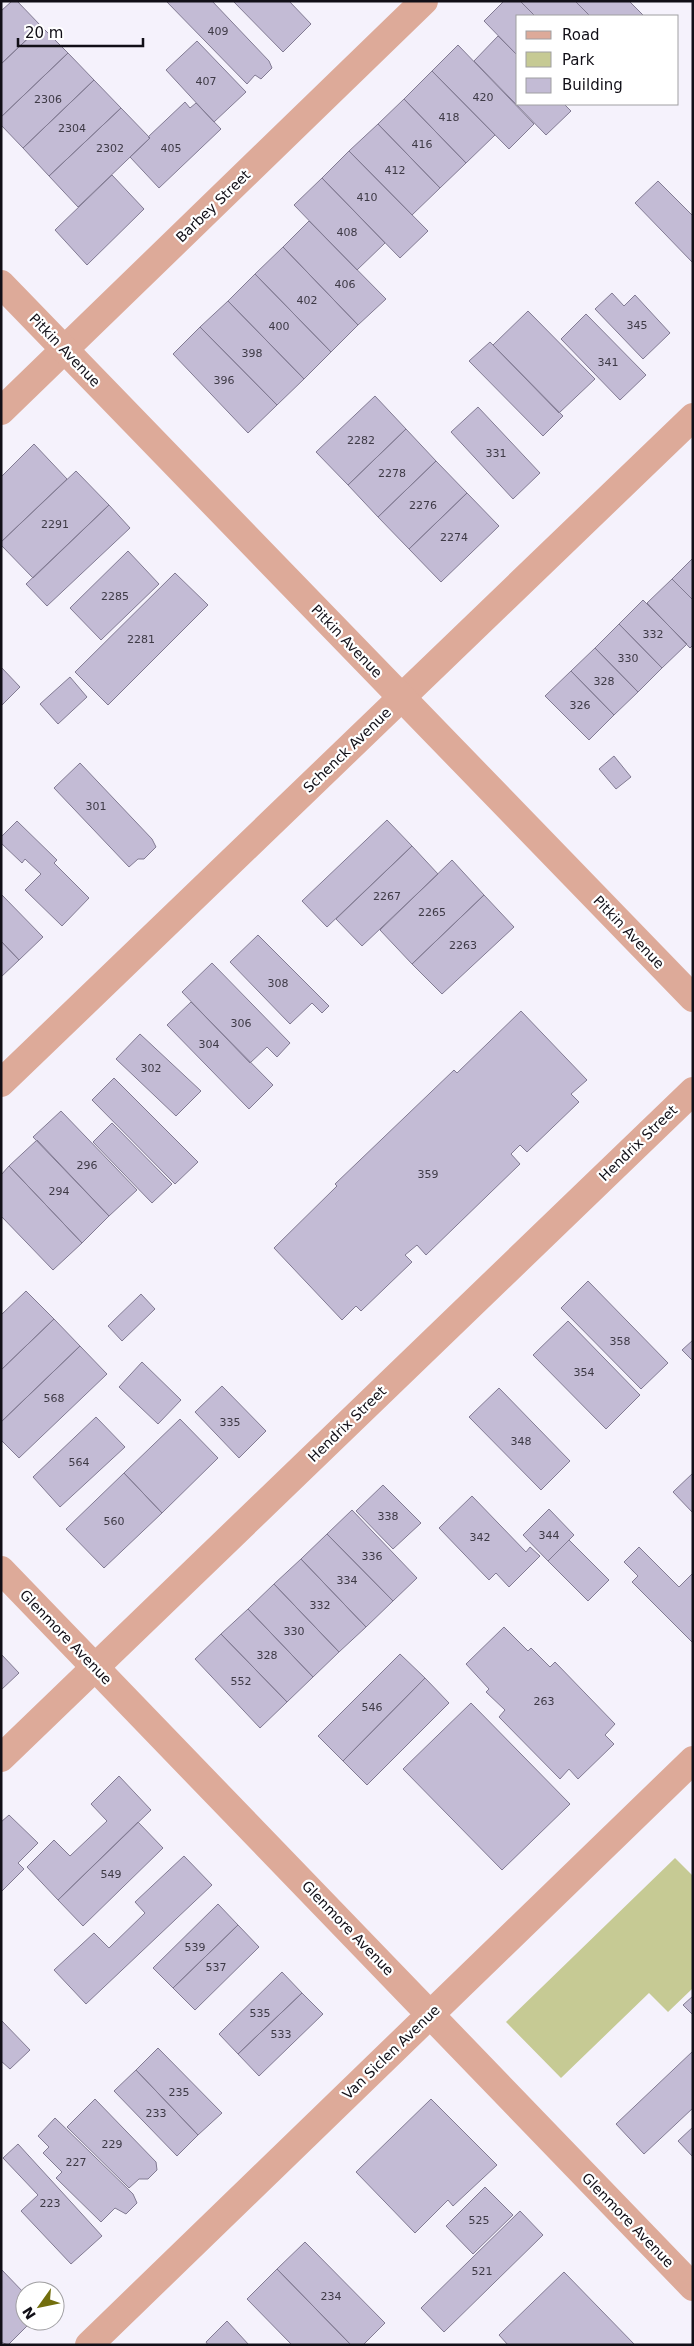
<svg xmlns="http://www.w3.org/2000/svg" width="694" height="2346" viewBox="0 0 694 2346" font-family="'DejaVu Sans',sans-serif">
  <style>
    .green { fill: #c6ca94 }
    .building { fill: #c3bbd5; stroke: #827b93 }
    .lines { fill: none; stroke-linecap: round; stroke-linejoin: round }
    .minor { stroke: #da9; stroke-width: 28 }
    .tertiary { stroke: #da9; stroke-width: 28 }
    .labels { text-anchor: middle; stroke-width: 4.5; stroke-linejoin: round; paint-order: stroke }
    .number-label { font-size: 11px; fill: #3e3a46 }
    .street-label { font-size: 14px; fill: #110f17; stroke: #fff }
  </style>
  <rect width="100%" height="100%" fill="#f5f2fc"/>
  <path class="green" d="M675,1858l18,18v112l-25,24 -19,-19 -88,85 -55,-56z"/>
  <path class="building" d="M12,1h5l24,25 -40,38v-53z
    M166,1h46l57,60 3,7 -11,11 -6,-4 -8,9z
    M233,1h56l22,23 -28,28z
    M504,1h16l15,15h-17v40l-34,-35z
    M520,1h55l15,15h-55z
    M575,1h54l15,15h-54z
    M41,26l27,27 -67,64v-53z
    M498,36l20,20v48h46l7,7 -25,24 -72,-74z
    M197,41l49,51 -32,30 -48,-52z
    M458,45l76,79 -25,25 -77,-78z
    M68,53l26,27 -71,68 -22,-23v-8z
    M432,71l63,64 -29,28 -62,-64z
    M94,80l27,28 -72,68 -26,-28z
    M404,99l62,64 -26,25 -62,-64z
    M185,102l5,6 6,-5 25,26 -62,59 -29,-31 20,-19 -2,-1z
    M121,108l29,30 -72,69 -29,-31z
    M378,124l62,64 -28,27 -63,-64z
    M349,151l79,80 -28,27 -78,-80z
    M112,175l32,34 -57,56 -32,-35z
    M322,178l63,65 -28,27 -63,-65z
    M658,181l35,35v47l-58,-60z
    M309,221l77,78 -28,26 -75,-78z
    M283,247l75,78 -27,27 -76,-78z
    M255,274l76,78 -27,27 -76,-78z
    M612,293l12,13 11,-11 35,38 -27,26 -48,-50z
    M228,301l76,78 -27,26 -77,-78z
    M528,311l67,68 -36,34 -66,-68z
    M586,314l60,61 -26,25 -59,-61z
    M200,327l77,78 -29,28 -75,-79z
    M490,342l73,74 -20,20 -74,-75z
    M375,396l31,33 -58,56 -32,-33z
    M478,407l62,66 -27,26 -62,-67z
    M406,429l30,32 -58,56 -30,-32z
    M34,444l33,35 -66,63v-65z
    M436,461l31,32 -58,56 -31,-32z
    M76,471l33,34 -76,73 -32,-33v-3z
    M467,493l32,33 -58,56 -32,-33z
    M109,505l21,23 -83,78 -21,-22z
    M128,551l31,33 -58,56 -31,-32z
    M693,558v42l-21,-21z
    M175,573l33,32 -100,100 -33,-33z
    M672,579l21,21v45l-3,3 -43,-45z
    M643,600l44,44 -25,24 -43,-44z
    M619,624l43,44 -24,24 -43,-44z
    M595,648l43,44 -24,23 -43,-44z
    M1,667l19,20 -19,19z
    M571,671l43,44 -25,25 -44,-44z
    M70,677l17,20 -29,27 -18,-20z
    M614,756l17,21 -15,12 -17,-20z
    M80,763l72,76 4,8 -12,12h-6l-9,8 -75,-79z
    M387,820l25,26 -85,81 -25,-26z
    M17,821l40,39 -3,3 35,35 -27,28 -37,-36 16,-16 -16,-15 -3,4 -21,-20v-6z
    M412,846l26,28 -76,72 -26,-27z
    M452,860l32,35 -72,69 -32,-34z
    M1,894l42,43 -24,23 -18,-19z
    M484,895l30,32 -72,67 -30,-30z
    M258,935l71,71 -7,7 -10,-10 -22,21 -60,-62z
    M1,941l18,19 -18,17z
    M212,963l78,80 -13,14 -10,-10 -17,16 -68,-71z
    M191,1002l82,83 -24,24 -82,-84z
    M521,1011l66,69 -16,14 8,8 -52,50 -7,-7 -9,9 9,10 -94,91 -9,-10 -12,10 7,7 -51,49 -5,-5 -14,14 -68,-72 63,-62 -2,-2 119,-114 3,3z
    M140,1034l61,57 -25,25 -60,-57z
    M114,1078l84,84 -23,22 -83,-84z
    M61,1111l76,79 -28,26 -76,-79z
    M112,1123l60,61 -20,19 -59,-61z
    M37,1140l72,76 -27,27 -73,-77z
    M9,1166l73,77 -29,27 -52,-54v-41z
    M588,1281l80,82 -27,26 -80,-81z
    M26,1291l28,28 -53,51v-55z
    M141,1294l14,15 -33,32 -14,-15z
    M54,1319l26,27 -79,76v-52z
    M568,1321l72,74 -34,34 -73,-74z
    M693,1340v21l-11,-11z
    M80,1346l27,28 -88,84 -18,-18v-18z
    M142,1362l39,38 -23,24 -39,-37z
    M222,1386l44,45 -27,27 -44,-46z
    M499,1388l71,73 -29,29 -72,-73z
    M96,1417l29,30 -65,60 -27,-30z
    M180,1419l38,39 -56,55 -38,-40z
    M124,1473l38,40 -58,55 -38,-39z
    M693,1473v40l-20,-21z
    M383,1485l38,38 -28,26 -37,-38z
    M472,1496l54,56 4,-5 10,9 -31,31 -13,-14 -7,7 -50,-52z
    M549,1509l25,26 -26,26 -25,-26z
    M352,1510l65,68 -24,23 -66,-67z
    M327,1534l66,67 -27,26 -65,-68z
    M569,1540l40,40 -21,21 -40,-40z
    M639,1547l40,40 14,-14v70l-61,-61 6,-6 -14,-14z
    M301,1559l65,68 -27,25 -65,-68z
    M274,1584l65,68 -26,25 -65,-68z
    M248,1609l65,68 -26,25 -66,-68z
    M504,1627l24,24 3,-3 19,19 5,-5 60,62 -10,11 9,9 -36,35 -9,-10 -9,10 -61,-62 6,-7 -19,-18 3,-3 -23,-25z
    M221,1634l66,68 -27,26 -65,-69z
    M1,1654l18,19 -18,17z
    M400,1654l25,24 -82,83 -25,-25z
    M425,1678l24,25 -82,82 -24,-24z
    M471,1703l99,101 -68,66 -99,-101z
    M119,1776l32,34 -93,90 -31,-33 27,-27 16,16 37,-35 -16,-17z
    M9,1815l29,28 -20,20 6,6 -23,23v-70z
    M138,1822l25,26 -80,78 -25,-26z
    M184,1856l28,29 -126,119 -32,-34 40,-37 15,15 36,-35 -10,-11z
    M218,1904l20,21 -65,63 -20,-20z
    M238,1925l21,22 -64,63 -22,-22z
    M282,1972l20,21 -64,61 -19,-20z
    M302,1993l21,21 -64,62 -21,-22z
    M693,1996v19l-10,-10z
    M1,2020l29,30 -20,19 -9,-8z
    M158,2048l64,65 -24,22 -62,-65z
    M693,2051v57l-49,46 -28,-30z
    M136,2070l62,65 -21,21 -63,-65z
    M95,2099l61,63 1,8 -9,9h-9l-10,9 -62,-61z
    M431,2099l66,66 -44,41 -5,-6 -33,33 -59,-61z
    M55,2118l78,76 4,9 -11,11 -11,-6 -14,14 -45,-44 6,-6 -19,-19 6,-6 -11,-11z
    M693,2127v30l-15,-16z
    M18,2144l84,92 -31,28 -50,-53 17,-16 -35,-37z
    M485,2187l28,28 -40,39 -27,-28z
    M520,2211l23,24 -99,97 -23,-24z
    M305,2242l80,81 -22,22h-12l-74,-76z
    M1,2269l24,25v27h7l-24,24 -7,-3z
    M277,2269l74,76h-59l-45,-46z
    M564,2272l71,73h-127l-9,-10z
    M227,2321l22,24h-41l-2,-3z"/>
  <g class="lines">
    <path class="minor" d="M1,411l423,-410
      M1,1083l692,-666
      M1,1570l692,717
      M1,1758l692,-667
      M89,2345l604,-585"/>
    <path class="tertiary" d="M1,284l692,714"/>
  </g>
  <g class="labels">
    <g class="number-label">
      <text x="218" y="35">409</text>
      <text x="206" y="85">407</text>
      <text x="483" y="101">420</text>
      <text x="48" y="103">2306</text>
      <text x="449" y="121">418</text>
      <text x="72" y="132">2304</text>
      <text x="422" y="148">416</text>
      <text x="110" y="152">2302</text>
      <text x="171" y="152">405</text>
      <text x="395" y="174">412</text>
      <text x="367" y="201">410</text>
      <text x="347" y="236">408</text>
      <text x="345" y="288">406</text>
      <text x="307" y="304">402</text>
      <text x="637" y="329">345</text>
      <text x="279" y="330">400</text>
      <text x="252" y="357">398</text>
      <text x="608" y="366">341</text>
      <text x="224" y="384">396</text>
      <text x="361" y="444">2282</text>
      <text x="496" y="457">331</text>
      <text x="392" y="477">2278</text>
      <text x="423" y="509">2276</text>
      <text x="55" y="528">2291</text>
      <text x="454" y="541">2274</text>
      <text x="115" y="600">2285</text>
      <text x="653" y="638">332</text>
      <text x="141" y="643">2281</text>
      <text x="628" y="662">330</text>
      <text x="604" y="685">328</text>
      <text x="580" y="709">326</text>
      <text x="96" y="810">301</text>
      <text x="387" y="900">2267</text>
      <text x="432" y="916">2265</text>
      <text x="463" y="949">2263</text>
      <text x="278" y="987">308</text>
      <text x="241" y="1027">306</text>
      <text x="209" y="1048">304</text>
      <text x="151" y="1072">302</text>
      <text x="87" y="1169">296</text>
      <text x="428" y="1178">359</text>
      <text x="59" y="1195">294</text>
      <text x="620" y="1345">358</text>
      <text x="584" y="1376">354</text>
      <text x="54" y="1402">568</text>
      <text x="230" y="1426">335</text>
      <text x="521" y="1445">348</text>
      <text x="79" y="1466">564</text>
      <text x="388" y="1520">338</text>
      <text x="114" y="1525">560</text>
      <text x="549" y="1539">344</text>
      <text x="480" y="1541">342</text>
      <text x="372" y="1560">336</text>
      <text x="347" y="1584">334</text>
      <text x="320" y="1609">332</text>
      <text x="294" y="1635">330</text>
      <text x="267" y="1659">328</text>
      <text x="241" y="1685">552</text>
      <text x="544" y="1705">263</text>
      <text x="372" y="1711">546</text>
      <text x="111" y="1878">549</text>
      <text x="195" y="1951">539</text>
      <text x="216" y="1971">537</text>
      <text x="260" y="2017">535</text>
      <text x="281" y="2038">533</text>
      <text x="179" y="2096">235</text>
      <text x="156" y="2117">233</text>
      <text x="112" y="2148">229</text>
      <text x="76" y="2166">227</text>
      <text x="50" y="2207">223</text>
      <text x="479" y="2224">525</text>
      <text x="482" y="2275">521</text>
      <text x="331" y="2300">234</text>
    </g>
    <g class="street-label">
      <text transform="translate(213 206) rotate(-44)" y="5">Barbey Street</text>
      <text transform="translate(65 350) rotate(46)" y="5">Pitkin Avenue</text>
      <text transform="translate(347 641) rotate(46)" y="5">Pitkin Avenue</text>
      <text transform="translate(347 750) rotate(-44)" y="5">Schenck Avenue</text>
      <text transform="translate(629 932) rotate(46)" y="5">Pitkin Avenue</text>
      <text transform="translate(638 1143) rotate(-44)" y="5">Hendrix Street</text>
      <text transform="translate(347 1424) rotate(-44)" y="5">Hendrix Street</text>
      <text transform="translate(66 1637) rotate(46)" y="5">Glenmore Avenue</text>
      <text transform="translate(348 1928) rotate(46)" y="5">Glenmore Avenue</text>
      <text transform="translate(391 2052) rotate(-44)" y="5">Van Siclen Avenue</text>
      <text transform="translate(628 2220) rotate(46)" y="5">Glenmore Avenue</text>
    </g>
  </g>
  <rect width="694" height="2346" fill="none" stroke="#110f17" stroke-width="5"/>
  <rect x="516" y="15" width="162" height="90" fill="#ffffff" stroke="#a09fa2"/>
  <rect x="526" y="31" width="25" height="8" fill="#ddaa99" stroke="#a09fa2"/>
  <text x="562" y="40" font-size="15" fill="#110f17">Road</text>
  <rect x="526" y="52" width="25" height="15" fill="#c6ca94" stroke="#a09fa2"/>
  <text x="562" y="65" font-size="15" fill="#110f17">Park</text>
  <rect x="526" y="78" width="25" height="15" fill="#c3bbd5" stroke="#a09fa2"/>
  <text x="562" y="90" font-size="15" fill="#110f17">Building</text>
  <g transform="translate(40 2306) rotate(237)"><circle r="24" fill="#ffffff" stroke="#a09fa2"/>
  <path d="M0-4L9 19L0 12L-9 19Z" fill="#726e0d"/>
  <text y="-8" font-size="14" font-weight="bold" text-anchor="middle" fill="#110f17">N</text>
  </g>
  <path d="M18 38v8h125v-8" fill="none" stroke="#110f17" stroke-width="2.5"/>
  <text x="25" y="38" font-size="15" fill="#110f17" stroke="#ffffff" stroke-width="4" paint-order="stroke">20 m</text>
</svg>
